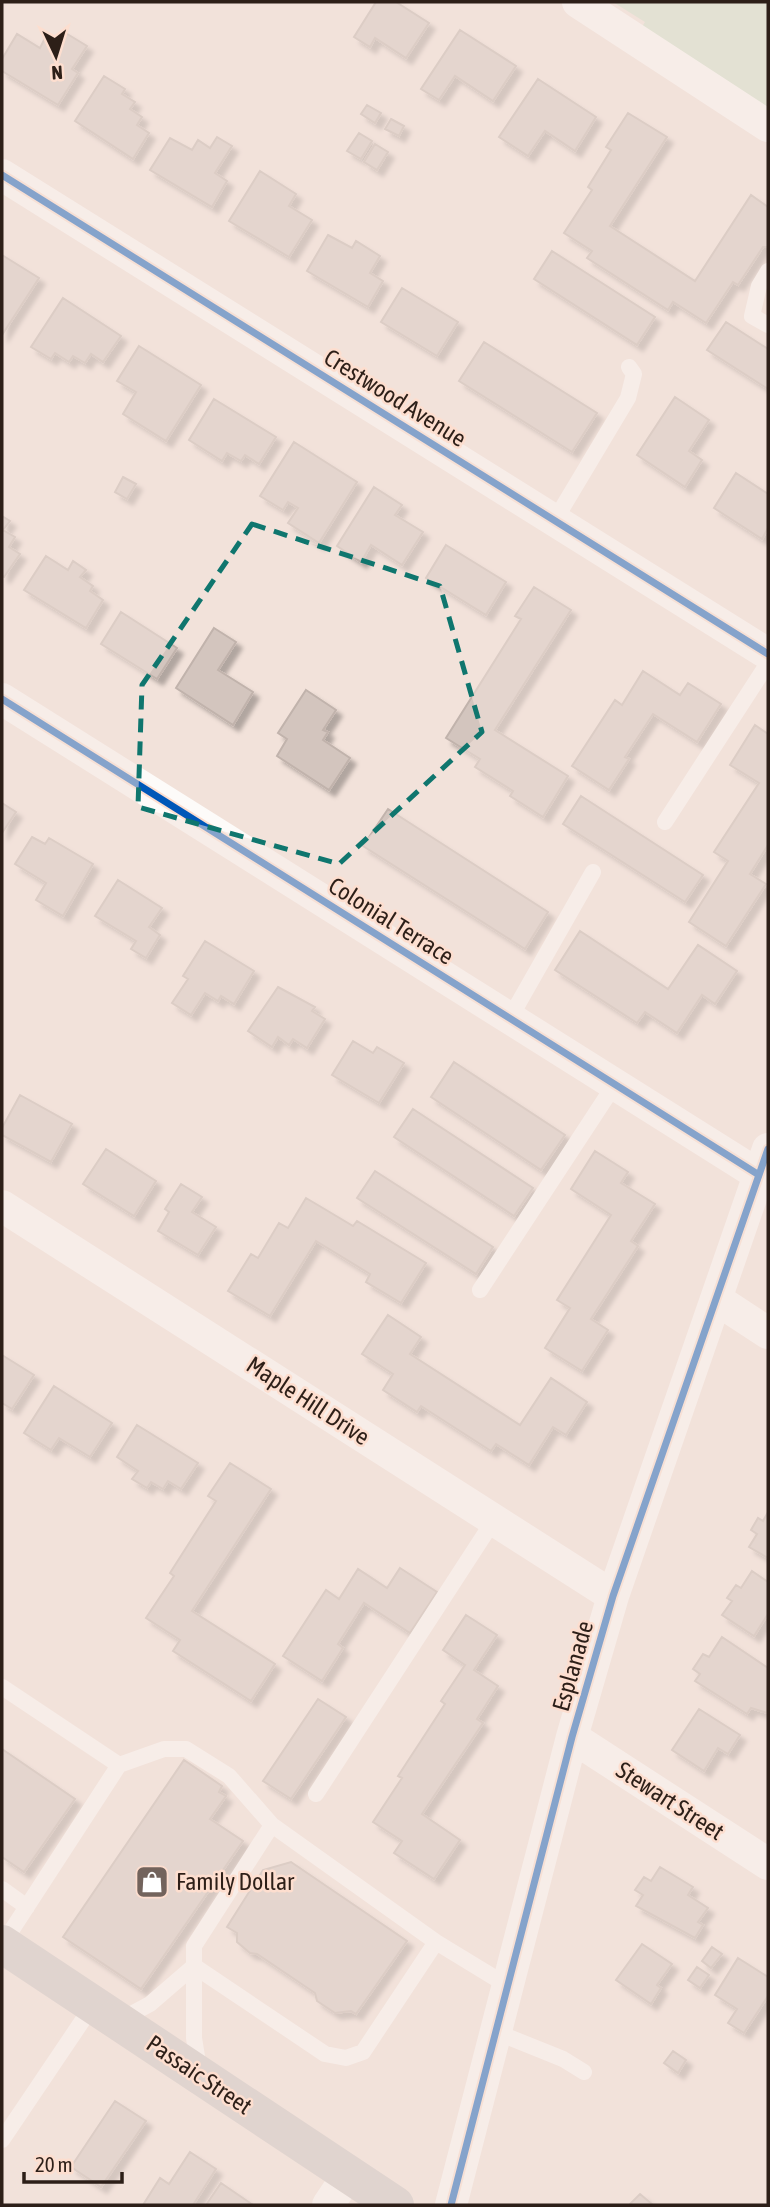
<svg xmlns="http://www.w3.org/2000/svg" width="770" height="2207" viewBox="0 0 770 2207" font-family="'Asap Condensed',sans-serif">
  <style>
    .green { fill: #d0e0ca }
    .building { fill: #d3c5be; stroke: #c1b3ac; stroke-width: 2; filter: url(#shadow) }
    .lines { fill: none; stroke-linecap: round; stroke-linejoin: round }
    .service { stroke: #fdfbf9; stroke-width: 16 }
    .minor { stroke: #fdfbf9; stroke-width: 32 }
    .secondary { stroke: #cbc4c1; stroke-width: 38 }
    .cycleway-casing { stroke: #fddecf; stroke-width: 11 }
    .cycleway { stroke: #0057b8; stroke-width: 7 }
    .marked { fill: none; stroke: #0f766e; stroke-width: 5; stroke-dasharray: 14 9; stroke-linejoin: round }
    .labels { text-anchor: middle; stroke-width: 5; stroke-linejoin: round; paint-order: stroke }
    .street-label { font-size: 24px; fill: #2d1f18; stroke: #fddecf }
    .poi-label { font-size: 24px; fill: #2d1f18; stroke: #fddecf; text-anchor: start }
  </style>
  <defs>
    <filter id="shadow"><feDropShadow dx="6" dy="6" stdDeviation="2" flood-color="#0004"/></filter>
  </defs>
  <rect width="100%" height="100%" fill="#f2e2da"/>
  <path class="green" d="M613,2h155v124l-134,-87 11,-17z"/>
  <path class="building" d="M376,2h20l33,21 -23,35 -31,-20 -5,9 -16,-10z
    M460,30l56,36 -23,35 -38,-25 -16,24 -18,-11z
    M64,32l23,14 -15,23 6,4 -20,32 -56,-34v-12l15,-25 23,14 4,-8 11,7z
    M104,76l21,13 -3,5 13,8 -5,7 12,8 -5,8 12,8 -16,26 -58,-38z
    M538,79l58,38 -21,34 -30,-20 -17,25 -29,-19z
    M367,105l14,8 -6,10 -14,-9z
    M628,113l39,24 -57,89 85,55 56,-86 17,12v40h-5l-25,38 -5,-3 -27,41 -33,-21 -5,8 -81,-52 5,-7 -28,-18 28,-43 -4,-3 23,-37 -5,-3z
    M391,119l13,7 -5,10 -14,-7z
    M359,133l13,8 -11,18 -14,-8z
    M217,137l15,9 -17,27 12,8 -15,26 -62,-37 20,-32 22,12 6,-10 12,8z
    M375,144l13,8 -11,18 -13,-8z
    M260,171l36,23 -7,12 23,14 -23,37 -60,-36z
    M328,235l24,13 4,-7 24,15 -10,17 13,8 -15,26 -61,-36z
    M552,251l103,66 -18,28 -103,-66z
    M2,255l37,23 -37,57z
    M402,288l56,34 -21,34 -56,-34z
    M63,298l58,38 -18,26 -12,-8 -6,9 -12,-7 -4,6 -14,-9 -4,6 -20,-12z
    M726,322l42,27v40l-61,-39z
    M484,342l113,71 -25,39 -113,-71z
    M139,346l62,39 -35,56 -43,-27 13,-22 -19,-11z
    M675,397l34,23 -20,31 13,9 -17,27 -48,-32z
    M214,399l62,38 -17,27 -14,-9 -4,6 -14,-8 -5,8 -33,-21z
    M294,442l63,40 -38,61 -31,-20 10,-15 -10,-6 -5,8 -23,-14z
    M736,473l32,21v34l-6,11 -48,-31z
    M123,477l13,7 -9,15 -12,-7z
    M374,487l28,18 -7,10 28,17 -21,33 -31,-20 -10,17 -24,-16z
    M2,516l8,5 -7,9 12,7 -6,10 11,7 -16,23 -2,-1z
    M446,545l60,37 -20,33 -60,-37z
    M46,556l22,14 5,-9 13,9 -6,7 13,9 -3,5 13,9 -17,28 -62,-38z
    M534,587l37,23 -76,120 73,46 -25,41 -33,-21 3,-5 -38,-24 5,-8 -34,-21 75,-119 -6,-3z
    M121,612l56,36 -20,31 -56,-35z
    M214,628l22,14 -18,28 35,22 -20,33 -57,-37z
    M643,671l37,24 8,-12 33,21 -24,38 -44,-28 -28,43 4,2 -20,31 -37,-24 43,-66 7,5z
    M306,690l30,20 -13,20 5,2 -5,8 27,18 -21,32 -52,-34 10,-17 -9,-6z
    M755,725l13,9v111l-18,29 16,10 -40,62 -37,-24 39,-61 -14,-9 45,-69 -29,-18z
    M581,796l122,79 -18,27 -122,-78z
    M2,803l14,9 -14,21z
    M388,809l160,103 -23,37 -162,-103z
    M32,837l13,7 4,-6 44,26 -30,52 -27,-16 10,-17 -31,-19z
    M118,880l44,28 -13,19 11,8 -14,23 -15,-9 5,-8 -41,-25z
    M580,931l88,58 30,-44 39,26 -22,33 -13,-9 -25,38 -32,-21 -8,11 -82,-53z
    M205,941l49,30 -20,33 -13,-8 -3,5 -13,-8 -14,22 -19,-12 16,-24 -5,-3z
    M278,987l37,20 -3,4 13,8 -18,29 -14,-9 -4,6 -11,-8 -6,10 -24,-16z
    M353,1041l20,12 4,-6 27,16 -25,40 -47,-28z
    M454,1062l111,73 -24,35 -110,-73z
    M20,1095l52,29 -21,38 -49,-27v-7z
    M413,1109l120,79 -19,28 -120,-79z
    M106,1149l50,32 -22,35 -51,-32z
    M595,1151l33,21 -7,11 34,21 -24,37 7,5 -47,73 17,11 -26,41 -37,-23 25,-40 -13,-8 54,-85 -40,-26z
    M375,1171l118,76 -17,27 -119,-76z
    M181,1184l21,13 -10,15 24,15 -18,28 -40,-24 11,-19 -4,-3z
    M306,1198l47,28 4,-5 69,42 -25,40 -35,-21 4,-8 -54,-33 -46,75 -42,-25 23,-37 7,4 21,-35 9,5z
    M388,1315l33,22 -11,17 110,71 31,-47 36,24 -21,33 -13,-8 -24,38 -33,-21 -5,7 -70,-45 -4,6 -34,-22 10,-16 -31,-20z
    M2,1355l32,20 -22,34 -10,-6z
    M54,1386l58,37 -22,34 -31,-19 -8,12 -27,-17z
    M137,1425l61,38 -17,26 -13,-8 -5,8 -12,-7 -4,6 -15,-9 6,-8 -21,-14z
    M230,1463l41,26 -79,122 83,53 -24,37 -78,-50 7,-11 -34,-22 28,-42 -4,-3 46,-72 -8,-5z
    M768,1512v46l-19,-11 8,-13 -6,-4 7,-12 5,3z
    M400,1568l37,24 -27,41 -46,-30 -26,41 5,4 -21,33 -39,-25 43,-66 13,9 19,-30 29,19z
    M752,1571l16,11v32l-14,22 -32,-21 10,-14 -5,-3 9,-13 5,3z
    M466,1615l31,20 -23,35 24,16 -21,33 6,4 -61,91 38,26 -26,39 -40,-26 8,-12 -29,-19 29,-44 -4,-2 47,-72 -4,-3 24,-36 -22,-15z
    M722,1637l46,31 -1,45 -16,-5 -4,6 -52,-33 5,-7 -7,-5 10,-15 6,3z
    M318,1699l28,18 -55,82 -28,-18z
    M699,1709l41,26 -12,19 -10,-6 -14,23 -32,-21z
    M2,1749l73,50 -51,73 -22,-15z
    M184,1760l38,26 -3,6 7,4 -16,23 33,22 -102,148 -78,-52z
    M291,1862l116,79 -51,73 -5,-3 -16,2 -18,-12 -2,-8 -58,-39 -7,-1 -13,-11v-9l-10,-6 36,-57z
    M660,1867l33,20 -5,8 20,13 -10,14 5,3 -8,13 -59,-32 7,-11 -8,-5 9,-13 7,4z
    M642,1944l30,20 -15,21 4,3 -10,16 -35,-24z
    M712,1947l10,7 -11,14 -9,-7z
    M738,1958l30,19v19l-24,37 -16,-10 9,-14 -22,-14z
    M697,1967l12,8 -9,13 -12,-8z
    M673,2051l13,9 -8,13 -14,-10z
    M115,2101l31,20 -45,66 -30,-20z
    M190,2152l26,17 -23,36h-50l17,-27 9,6z
    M221,2183l32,22h-47z
    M640,2194l13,11h-24z"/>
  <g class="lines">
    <path class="service" d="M768,271l-9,15 -7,30 16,9
      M555,520l73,-122 6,-24 -5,-7
      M665,822l103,-159
      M510,1018l83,-146
      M480,1290l135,-206
      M2,1687l117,78 45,-16h22l43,27 43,49 164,117
      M316,1794l178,-274
      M2,1889l25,18
      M2,1945l117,-180
      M194,1966l131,88 21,4 17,-6 73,-110 72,44
      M120,2020l30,-16 44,-38
      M496,2032l67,27 21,13
      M199,2069l-5,-31v-92l78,-121
      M2,2140l91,-135"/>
    <path class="minor" d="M578,2l190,124
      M2,175l766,479
      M2,699l757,476
      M2,1206l611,390
      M716,1299l52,34
      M572,1737l196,127
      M328,2205l21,-31
      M451,2205l121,-468 41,-141 155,-447"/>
    <path class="secondary" d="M2,1944l393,261"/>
    <defs>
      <path id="cycleway" d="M2,175l766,479
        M2,699l757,476
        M451,2205l121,-468 41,-141 155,-447"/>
    </defs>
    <use href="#cycleway" class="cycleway-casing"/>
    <use href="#cycleway" class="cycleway"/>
  </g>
  <path d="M0 0H770V2207H0ZM252,524l188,62 42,146 -143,132 -201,-57 4,-122z" fill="#f2e2da" fill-opacity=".55" fill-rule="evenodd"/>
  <path class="marked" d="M252,524l188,62 42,146 -143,132 -201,-57 4,-122z"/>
  <defs>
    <symbol id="shop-square" viewBox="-11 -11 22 22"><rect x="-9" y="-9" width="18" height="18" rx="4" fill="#72635c" stroke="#fddecf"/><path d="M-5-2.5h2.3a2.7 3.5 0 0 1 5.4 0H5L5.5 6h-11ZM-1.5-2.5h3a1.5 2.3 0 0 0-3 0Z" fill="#fff"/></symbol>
  </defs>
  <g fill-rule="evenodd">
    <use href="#shop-square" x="133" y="1863" width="38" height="38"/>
  </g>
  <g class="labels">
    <g class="street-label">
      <text transform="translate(395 398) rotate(32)" y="8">Crestwood Avenue</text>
      <text transform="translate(391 921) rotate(32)" y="8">Colonial Terrace</text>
      <text transform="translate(308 1401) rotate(33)" y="8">Maple Hill Drive</text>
      <text transform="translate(573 1666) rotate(-74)" y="8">Esplanade</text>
      <text transform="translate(670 1801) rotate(33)" y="8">Stewart Street</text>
      <text transform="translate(199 2075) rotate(34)" y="8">Passaic Street</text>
    </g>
    <g class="poi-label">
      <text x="176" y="1890">Family Dollar</text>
    </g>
  </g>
  <rect width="770" height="2207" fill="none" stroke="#2d1f18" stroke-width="7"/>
  <g transform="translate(56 56) rotate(176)" stroke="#fddecf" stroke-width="5" paint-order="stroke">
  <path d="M0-5L12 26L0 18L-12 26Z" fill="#2d1f18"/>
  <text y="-10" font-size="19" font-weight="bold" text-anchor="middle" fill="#2d1f18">N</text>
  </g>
  <path d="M24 2172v10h98v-10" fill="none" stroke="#2d1f18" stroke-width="3.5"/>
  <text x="35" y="2172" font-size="21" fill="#2d1f18" stroke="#fddecf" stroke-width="5" paint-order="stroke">20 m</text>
</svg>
